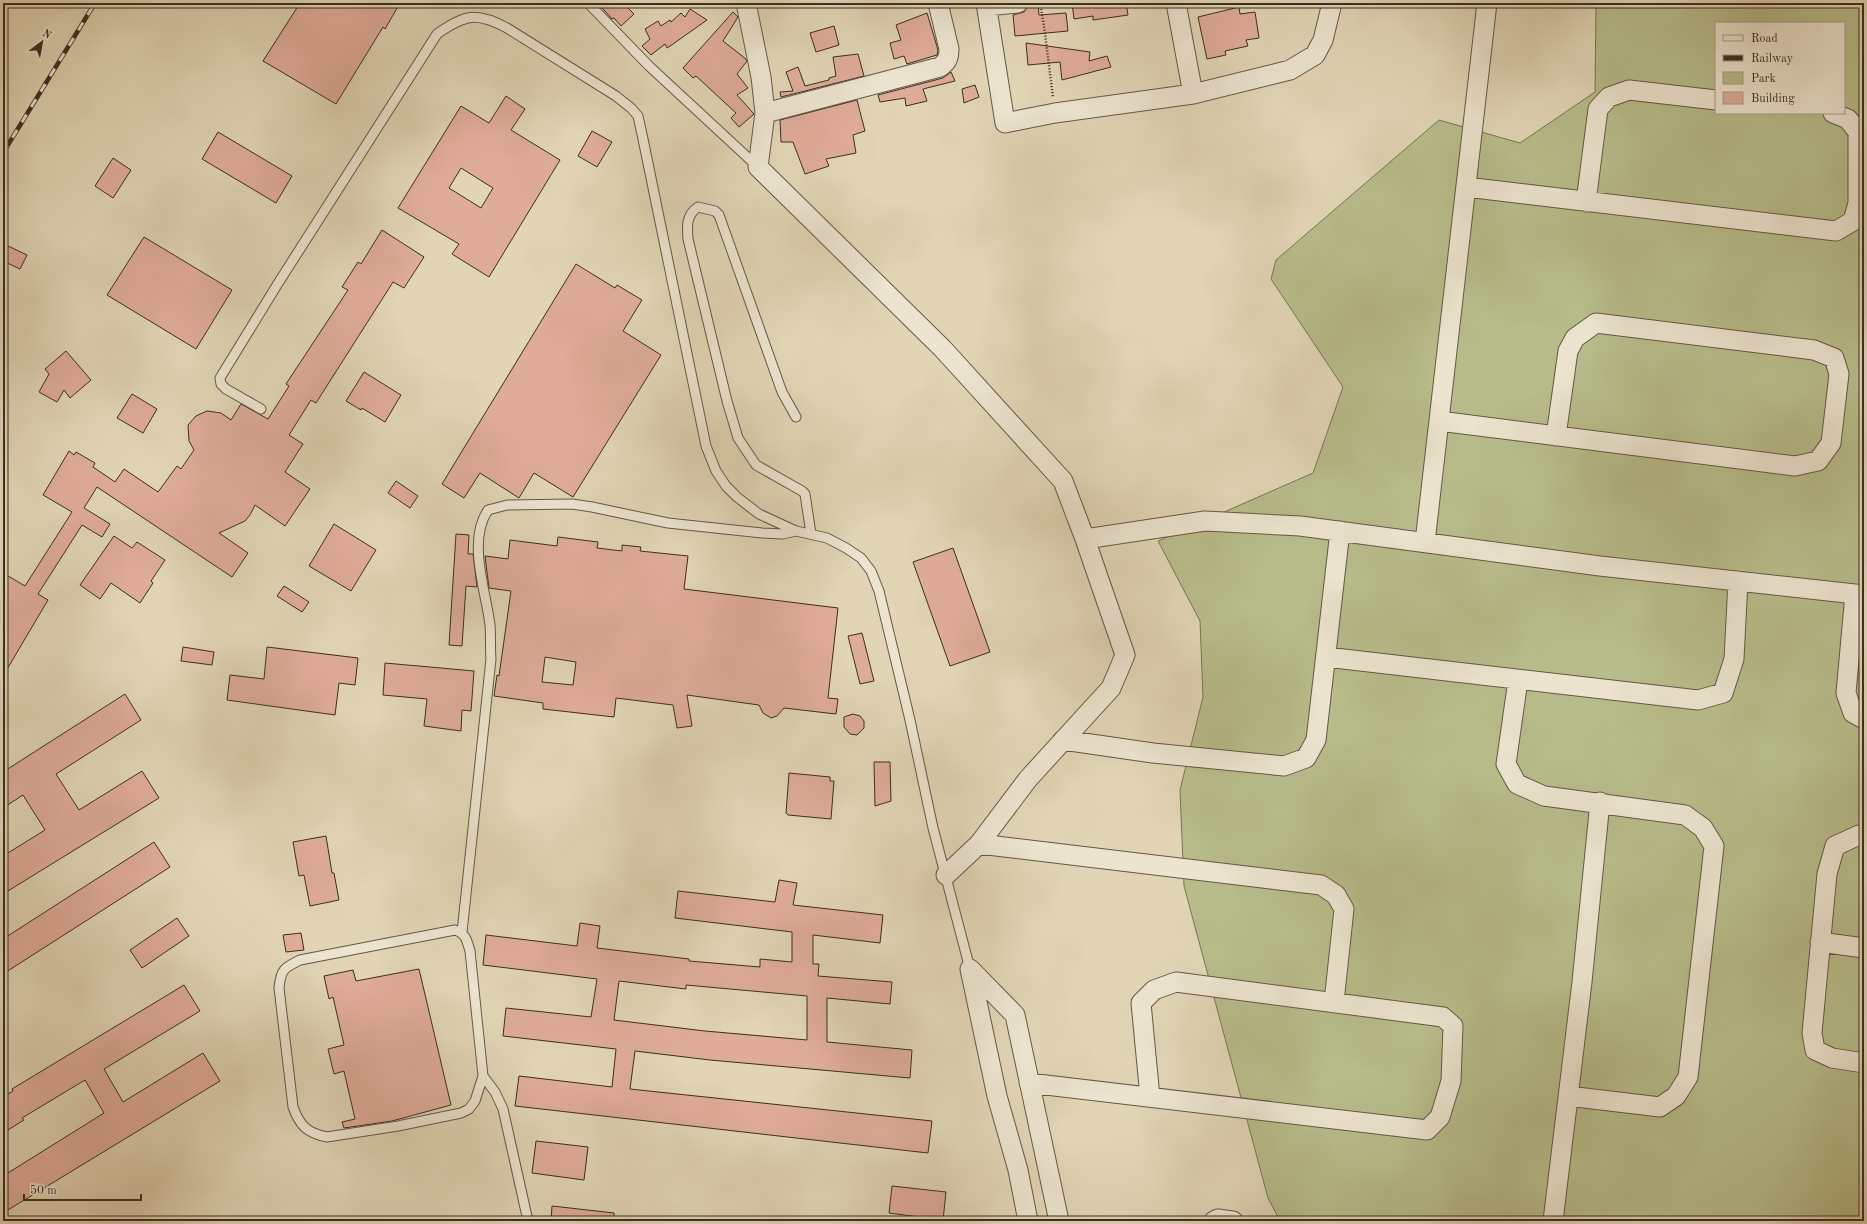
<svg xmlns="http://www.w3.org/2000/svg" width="1867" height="1224" viewBox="0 0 1867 1224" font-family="'Old Standard TT',serif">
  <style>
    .green { fill: #b7bc8a; stroke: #797556; fill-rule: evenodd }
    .building { fill: #dfac99; stroke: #3b2e22; fill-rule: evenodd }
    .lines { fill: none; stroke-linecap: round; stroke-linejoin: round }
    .lane-casing { stroke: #645847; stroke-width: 11 }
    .street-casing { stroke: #645847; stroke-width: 21 }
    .path { stroke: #3b2e22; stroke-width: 2.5; stroke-dasharray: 1 2; stroke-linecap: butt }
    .lane { stroke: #ece4cf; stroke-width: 9 }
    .street { stroke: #ece4cf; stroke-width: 19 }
    .rail-casing { stroke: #3b2e22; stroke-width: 4.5 }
    .rail { stroke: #ece4cf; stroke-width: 3; stroke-dasharray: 9; stroke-linecap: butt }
  </style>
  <rect width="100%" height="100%" fill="#e1d5b5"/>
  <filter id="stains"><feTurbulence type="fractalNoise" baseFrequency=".005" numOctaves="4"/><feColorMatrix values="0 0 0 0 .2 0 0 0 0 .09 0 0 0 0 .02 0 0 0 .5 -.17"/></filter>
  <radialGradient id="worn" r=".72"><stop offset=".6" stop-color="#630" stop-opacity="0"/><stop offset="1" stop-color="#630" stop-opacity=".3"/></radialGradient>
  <path class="green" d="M1596,3h268v1218h-584l-12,-23 -84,-312 -4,-96 23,-93 -3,-76 -42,-80 155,-68 30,-86 -72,-108 5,-19 163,-140 81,23 75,-51zM1716,23h128v90h-128z"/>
  <path class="building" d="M300,3h100l-15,26 -2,-2 -47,77 -73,-43z
    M598,3h25l11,11 -13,12 -7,-8 -2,1z
    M1038,3l1,12 27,-2 2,18 -53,5 -2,-21 11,-3 5,-8z
    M1072,3h54l2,12 -35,5v-4l-19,3z
    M1239,7l1,7 15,-2 4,26 -13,2 2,6 -23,5 1,4 -19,4 -9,-42z
    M690,9l17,11 -34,24 -6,4 -2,-4 -14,11 -9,-9 8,-7 -5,-10 13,-8 3,5 9,-6 1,2 10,-9 4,4z
    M733,12l5,5 -15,24 23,18 1,2 -10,13 11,14 -11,7 17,19 -15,13 -8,-9 5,-5 -40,-37 -3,2 -10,-10z
    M927,13l11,37 -1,5 -30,9 -3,-8 -10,3 -4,-16 11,-3 -5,-15z
    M834,26l5,19 -23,7 -6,-19z
    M1026,43l64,9 -1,9 18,-5 4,11 -49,13 -2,-18 -32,3z
    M858,54l6,22 -83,21 -1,-5 13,-1 -7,-19 12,-5 7,19 24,-6v-2l7,-2 -3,-19z
    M951,72l4,9 -32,8 4,12 -21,5 -1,-8 -25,4 -2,-7 65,-17z
    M975,85l4,12 -15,6 -2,-14z
    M506,96l19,13 -14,21 49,30 -71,117 -37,-23 7,-10 -61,-36 63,-102 28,17zM461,168l32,20 -12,20 -32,-20z
    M857,100l8,31 -12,4 3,18 -30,6 3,7 -24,8 -12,-32h-12l-1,-22z
    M592,131l20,11 -15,25 -19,-11z
    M218,132l74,44 -16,27 -74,-44z
    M113,158l18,12 -18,28 -18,-12z
    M382,230l42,27 -20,31 -11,-6 -77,121 -5,-3 -22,35 14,9 -18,28 25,17 -25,37 -30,-21 -5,10 -5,6 -26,12 29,20 -16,24 -135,-90 -13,21 26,16 -8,13 -20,-12 -44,69 10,6 -45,76v-103l22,13 47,-74 -29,-17 26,-44 5,4 2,-3 19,11 -2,4 22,15 9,-13 34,23 19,-26 4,3 13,-19 -5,-9 -1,-16 8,-9 11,-5 14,2 10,7 10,-16 27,15 21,-33 -3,-2 62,-94 -6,-3 16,-25 3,2z
    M144,237l88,53 -36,59 -89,-54z
    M8,246l19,9 -7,14 -17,-8v-4z
    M576,264l39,24 2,-3 25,15 -19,31 38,24 -88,142 -39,-24 -15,25 -39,-25 -16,25 -22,-14z
    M66,351l25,29 -21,18 -6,-8 -7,12 -18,-10 10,-18 -4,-5z
    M364,372l37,23 -16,27 -23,-14 -1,2 -15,-9z
    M132,394l25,15 -14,24 -26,-15z
    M396,481l22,15 -8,12 -22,-15z
    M334,524l42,26 -25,41 -42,-25z
    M456,534l13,1 -1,19h5l4,33 -11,-1 -4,60 -13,-1z
    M114,536l18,12 5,-6 28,18 -14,21 2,2 -13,20 -29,-20 -11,16 -20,-14z
    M558,537l40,5 -1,6 25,3v-6l19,2 -1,4 48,5 -4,33 154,19 -10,90 10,1 -2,15 -52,-6 -7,8 -6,2 -8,-5 -4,-8 -72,-10 5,31 -15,2 -4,-23 -57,-7 -2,19 -71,-8v-6l-49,-7 3,-21 2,1 12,-85 -22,-3 -4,-32 23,3 2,-19 47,6zM545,657l31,5 -3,23 -31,-3z
    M953,548l37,104 -40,14 -37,-104z
    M284,586l25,16 -7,10 -25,-16z
    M862,633l12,48 -14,3 -12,-48z
    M183,647l31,5 -2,13 -31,-4z
    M267,647l91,11 -3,27 -16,-2 -4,32 -108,-15 3,-25 34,4z
    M385,663l89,8 -3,40 -9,-1 -1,21 -37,-5 3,-27 -44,-4z
    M125,694l16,26 -85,54 23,36 63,-39 17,27 -156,96v-38l42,-26 -22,-35 -20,13v-36z
    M853,714l7,2 4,5v7l-7,7 -7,-1 -6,-7v-10z
    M874,762h16l1,39 -16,5z
    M789,773l41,4v4h4l-3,38 -43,-4 -2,-2z
    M326,836l6,37h2l5,27 -29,6 -6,-31 -5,1 -6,-34z
    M154,842l16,25 -167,107v-35z
    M779,880l18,3 -4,22 90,10 -3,28 -67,-8v29h6l-1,12 74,6 -2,22 -63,-6v44l85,8 -2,28 -200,-18 -75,-9 -5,38 302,32 -4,32 -413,-47 4,-30 93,11 4,-38 -113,-13 3,-28 85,9 6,-38 -114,-14 3,-30 91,11 3,-23 20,3 -3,22 92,11v2l71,6v-8l32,3v-30l-117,-14 3,-27 97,11zM619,981l67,8v-4l121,11v44l-102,-9 -91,-11z
    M177,918l12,18 -47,32 -12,-18z
    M301,933l3,17 -18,2 -3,-17z
    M419,969l32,136 -59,16 -48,7 -2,-6 13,-3 -11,-48 -10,3 -6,-25 16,-4 -11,-48 -4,2 -5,-23 29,-6 3,11z
    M184,985l16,26 -96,58 19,33 80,-49 17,28 -217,132v-37l101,-63 -19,-33 -63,38 2,2 -21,13v-36l10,-6 -1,-2z
    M536,1141l52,6 -4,33 -52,-7z
    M892,1186l54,6 -3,28 -54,-7z
    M552,1206l62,7v8h-63z"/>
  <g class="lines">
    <defs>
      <path id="lane" d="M588,3l61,63 109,101
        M261,409l-35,-20 -5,-5 -1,-6 57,-93 160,-251c28,-20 40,-22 70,-6l109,68 15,12 7,8 5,23 63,307 10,25 10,15 11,11 22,17 37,17 31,7 19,10 15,10 10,13 8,20 31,129 23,108 37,141
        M796,417l-14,-25 -63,-177 -4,-4 -17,-4c-12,8 -11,19 -10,32l39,162 11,37 18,27 46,26 3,3 6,40
        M455,930c11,3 12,11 15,21l13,125 -8,25 -6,8 -8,4 -63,13 -71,11c-20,-4 -27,-11 -34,-30l-14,-119c2,-19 5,-20 21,-28z
        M462,932l29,-273c-1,-11 0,-23 -1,-34 -4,-34 -23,-84 -2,-115l19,-5 65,-1 20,3 76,16 94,10 21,1 13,-3
        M483,1076l12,16 8,17 25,112"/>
      <path id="street" d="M746,3l15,74 4,36 -7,54 185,182 120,132 22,58 40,116 -14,33 -83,91 -49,65 -33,31
        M986,3l19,120 50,-10 138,-19 97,-24 25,-15 8,-15 9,-37
        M1176,3l17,91
        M987,6l31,-3
        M765,113l175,-46c7,-5 9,-9 9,-18l-11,-46
        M1466,187l370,44 17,-10 5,-18v-71l-10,-13 -15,-6
        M1586,202l12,-93 11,-12 20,-7 87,10
        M1439,421l356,45 23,-5 13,-18 8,-69 -5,-16 -20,-8 -218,-27 -21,15 -7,13 -12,85
        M1085,539l120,-18 95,5 300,40 264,29
        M1425,542l62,-539
        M1855,594l-9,99 7,20 11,6
        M1326,657l372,43 25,-7 11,-34 4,-78
        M1518,680l-12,84 11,20 27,12 141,19 18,13 11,18 -26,231 -12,19 -16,11 -92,-11
        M1063,740l90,13 131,13 22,-8 10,-18 24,-209
        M1864,836l-5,-1 -24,11 -8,28 -15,159 3,17 17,8 32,5
        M979,844l342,41 15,10 8,14 -10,93
        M1820,942l44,6
        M970,969l45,46 44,206
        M970,969l27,127 21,74 10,51
        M1029,1083l398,47 13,-13 11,-36 2,-55 -10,-9 -267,-35 -22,8 -13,13 9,94
        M1214,1221l4,-2 15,2
        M1553,1221l29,-239 18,-180"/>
    </defs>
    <use href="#lane" class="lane-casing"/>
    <use href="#street" class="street-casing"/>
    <path class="path" d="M1040,3l4,23 9,71"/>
    <use href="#lane" class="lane"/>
    <use href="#street" class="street"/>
    <defs>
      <path id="rail" d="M3,153l92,-150"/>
    </defs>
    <use href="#rail" class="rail-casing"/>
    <use href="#rail" class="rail"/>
  </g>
  <rect width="1867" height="1224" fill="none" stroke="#e1d5b5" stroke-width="16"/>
  <rect x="4" y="4" width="1859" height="1216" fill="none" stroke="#3b2e22" stroke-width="2"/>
  <rect x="8" y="8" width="1851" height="1208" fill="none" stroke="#3b2e22"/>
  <rect x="1715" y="22" width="130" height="92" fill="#ece4cf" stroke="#a59b8a"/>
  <rect x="1723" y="35" width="20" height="6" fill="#ece4cf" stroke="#a59b8a"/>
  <text x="1751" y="42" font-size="12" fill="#3b2e22">Road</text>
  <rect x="1723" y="55" width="20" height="6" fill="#3b2e22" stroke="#a59b8a"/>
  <text x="1751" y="62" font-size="12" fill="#3b2e22">Railway</text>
  <rect x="1723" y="72" width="20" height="12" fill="#b7bc8a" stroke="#a59b8a"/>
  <text x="1751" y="82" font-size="12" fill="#3b2e22">Park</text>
  <rect x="1723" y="92" width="20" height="12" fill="#dfac99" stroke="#a59b8a"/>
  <text x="1751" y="102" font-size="12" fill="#3b2e22">Building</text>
  <g transform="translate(42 42) rotate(32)" stroke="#ece4cf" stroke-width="3" paint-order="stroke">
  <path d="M0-3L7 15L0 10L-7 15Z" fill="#3b2e22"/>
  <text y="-6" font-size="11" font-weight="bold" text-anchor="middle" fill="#3b2e22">N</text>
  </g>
  <path d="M24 1194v6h117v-6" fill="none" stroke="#3b2e22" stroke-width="2"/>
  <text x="30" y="1194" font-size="12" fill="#3b2e22" stroke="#ece4cf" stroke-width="3" paint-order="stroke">50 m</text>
  <rect width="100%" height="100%" filter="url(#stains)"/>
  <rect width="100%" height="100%" fill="url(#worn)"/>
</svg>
